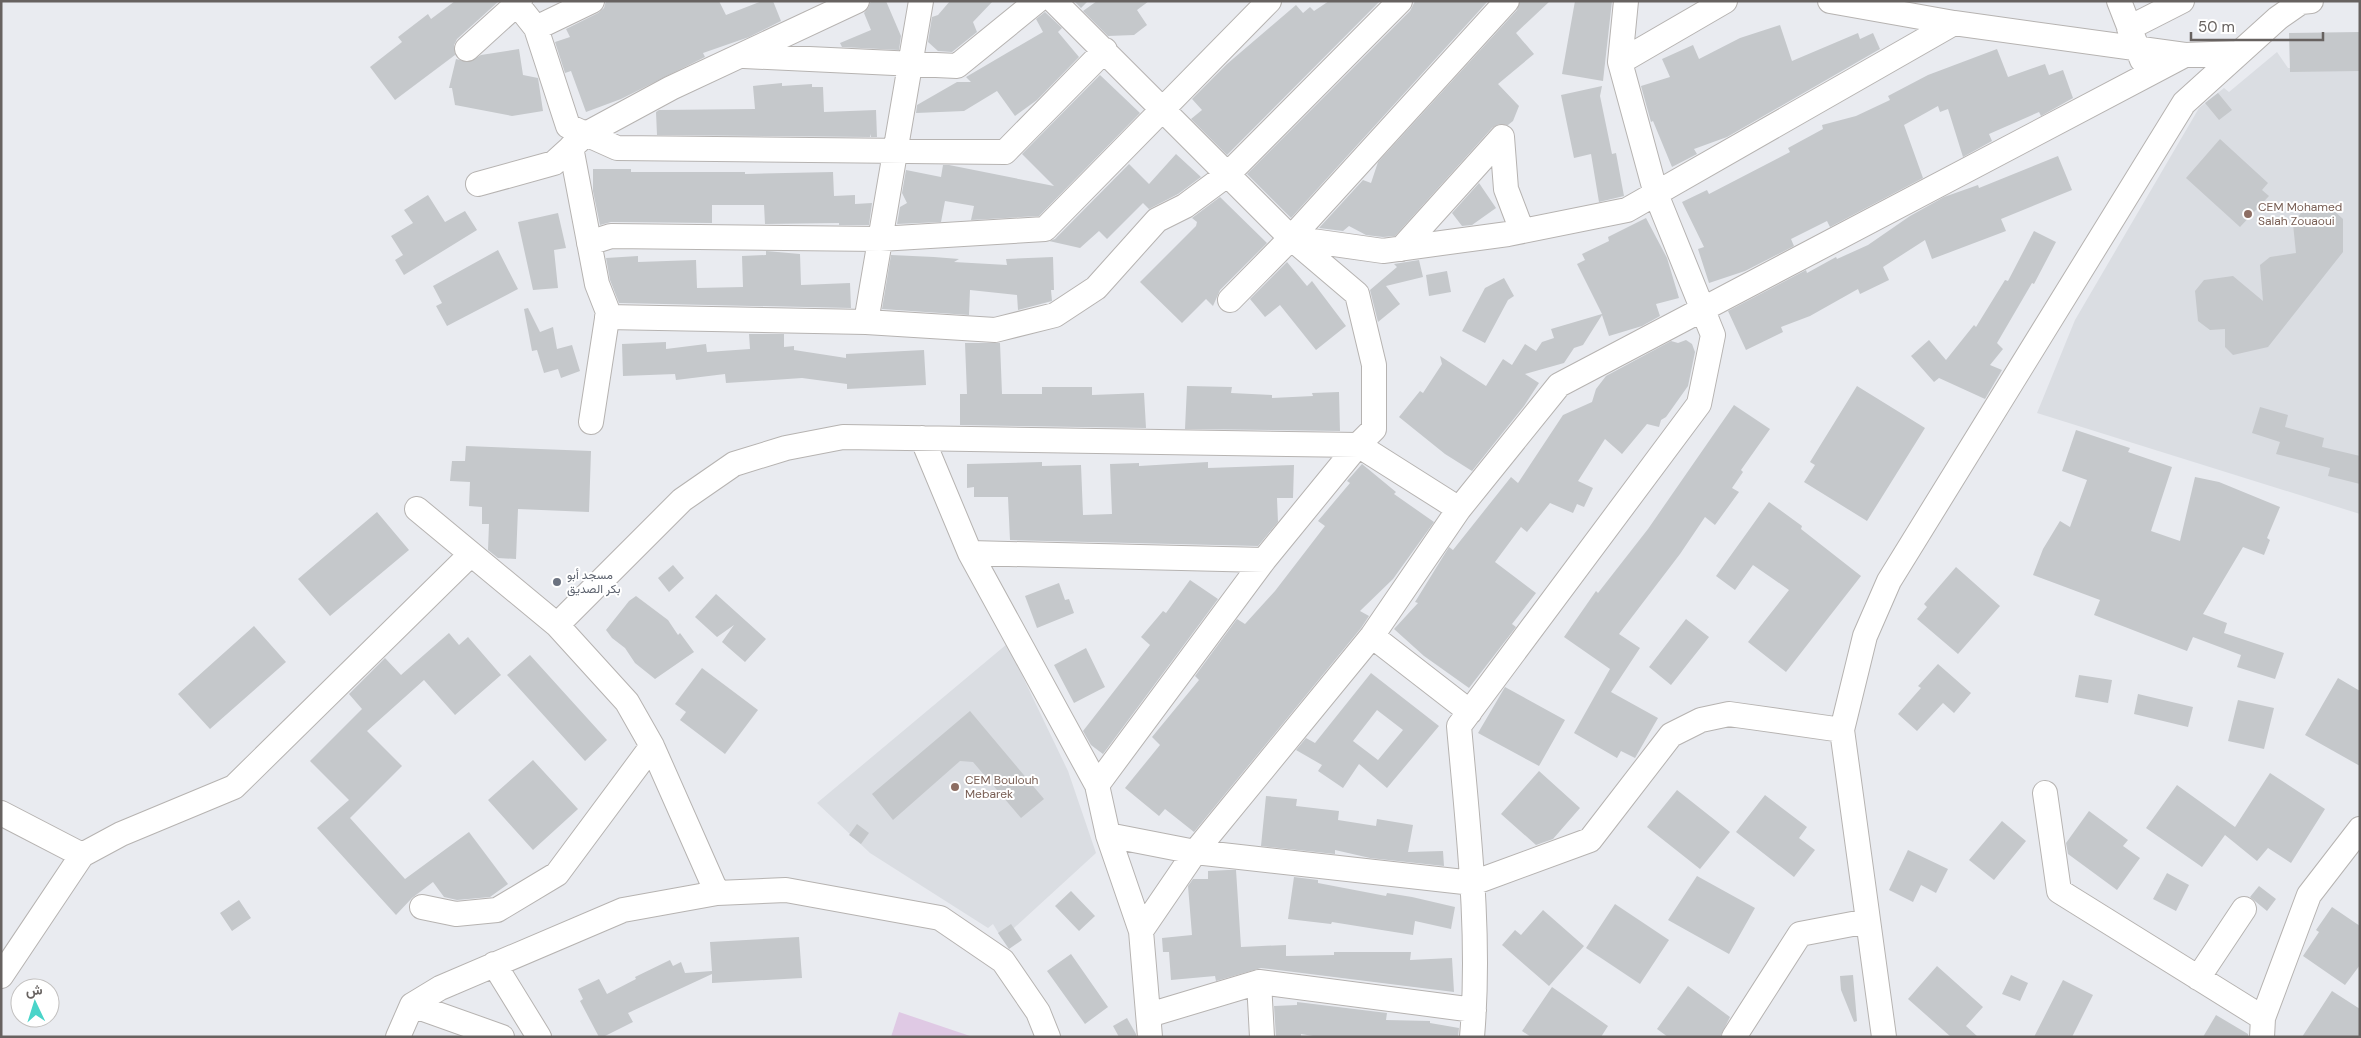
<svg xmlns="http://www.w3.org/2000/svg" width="2361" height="1038" viewBox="0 0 2361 1038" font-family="'DM Sans',Vazirmatn,sans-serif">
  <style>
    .education { fill: #dadde2 }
    .green { fill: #dfc9e4 }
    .building { fill: #c5c8cb; fill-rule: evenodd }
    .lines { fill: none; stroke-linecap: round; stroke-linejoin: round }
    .minor-casing { stroke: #b6b3b1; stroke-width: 26 }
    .minor { stroke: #fff; stroke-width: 24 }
    .education-dot { fill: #8d6e63; stroke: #fff; stroke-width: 2 }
    .worship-dot { fill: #6b7280; stroke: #fff; stroke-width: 2 }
    .labels { text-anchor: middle; stroke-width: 4; stroke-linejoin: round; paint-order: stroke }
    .education-label { font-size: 12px; fill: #785e54; stroke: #fff; text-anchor: start }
    .worship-label { font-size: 12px; fill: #5b616d; stroke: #fff; text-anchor: start }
  </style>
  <rect width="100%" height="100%" fill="#e9ebf0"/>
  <path class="education" d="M2277,52l11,16h72v446l-323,-101 38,-93 124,-212 25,-20 5,4z
    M1007,644l61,127 28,82 -94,86 -9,-15 -5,4 -118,-75 -53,-50z"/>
  <path class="green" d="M899,1012l74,25h-82z"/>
  <path class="building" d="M455,1h44l-42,38 -3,6 1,10 -60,45 -25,-33 32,-25 -4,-5 30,-23 3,5z
    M606,1h113l7,14 36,-14h11l8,20 -32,16 -46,16 2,4 -84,42 -35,13 -15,-41 -6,2 -10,-31 15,-5 -4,-8 32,-16 6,-5z
    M871,1h15l15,35 -2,14 -57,-3 -2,-4 31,-13 -7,-17 4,-5z
    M950,1h43l-20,21 4,10 -25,20 -14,-1 -10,-9 4,-25 6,-2z
    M1074,1h14l-7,7z
    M1097,1h52l-12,9 10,15 -13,10 -26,1 -25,-25z
    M1329,1h51l-153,154 -36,-36 11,-9 -10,-11 35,-35 69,-59 7,8 7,-6 4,4z
    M1415,1h73l-197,217 -44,-44 163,-163z
    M1520,1h30l-34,32 18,21 -36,30 21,22 -6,15 -5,4 -9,-1 -7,4 -97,108 -12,1 -17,-2 -17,-9 -6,5 -24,-3 44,-48 8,3 7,-21 139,-152z
    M1575,1h37l-9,80 -41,-7z
    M1045,12l17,16 -4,4 21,25 -42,43 -22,16 -18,-25 -33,20 -48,2 1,-8 40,-23h14l-5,-5 77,-45 -7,-13z
    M1780,25l12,36 66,-28 2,6 13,-6 7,16 -153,88 -33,12 3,5 -25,13 -19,-46 -2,1 -10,-36 29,-9 -8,-18 31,-14 6,14 41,-21z
    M2360,32l-1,39 -69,1 -1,-39z
    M519,49l4,26 15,3 5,33 -31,5 -57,-11 -3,-17h-3l7,-29 13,3 12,-7z
    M1997,49l11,28 37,-13 4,11 14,-5 10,28 -32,18 -2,-4 -50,22 3,7 -29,16 -15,-48 -8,3 -2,-6 -34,19 19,53 -93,49 -3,-6 -36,18 3,7 -49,25 -36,12 -11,-34 6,-2 -22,-45 25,-12 2,4 81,-42 -2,-4 35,-19 -1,-4 34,-9 34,-16 -2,-4 40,-21z
    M1100,75l40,38 -101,103 -68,4 3,-14 -29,-5 -4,21 -44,2 3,-17 7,-4 -5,-10 4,-23 35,7 2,-12h6l105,21 -32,-32z
    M782,83v3l30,-2v3h11l1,25 52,-2 1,27h-6l-1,-3v3l-213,-2 -1,-23 3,-2 96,-1 -2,-23z
    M1602,86l-2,10 12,58 4,-1 8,43 -25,6 -8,-48 -17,4 -13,-63z
    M2218,93l14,17 -13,10 -14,-17z
    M2220,139l48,44 -6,7 7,6 -29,31 -54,-49z
    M1176,154l25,23 -23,17 -29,15 -6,-6 -36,36 -8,-8 -19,17 -31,-7 6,-2 74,-75 20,20z
    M2058,156l14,34 -71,29 5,12 -74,28 -7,-19 -42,27 6,13 -29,14 -2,-5 -48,27 -29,11 2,5 -37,18 -18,-39 78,-41 1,3 29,-16 1,2 31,-14 42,-29 34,-19 34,-12 1,3z
    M593,169h38v3h114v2l88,-2 1,24 21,-1v9l17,-1 -3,22h-30v-2l-74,1 -1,-19h-52v18l-101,-1 -11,3 -7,-34z
    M1479,183l17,25 -24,17 -10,1 -10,-13z
    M428,195l17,27 20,-11 12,19 -73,45 -9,-15 8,-5 -12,-19 22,-13 -9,-13z
    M1220,197l47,46 -47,47 -7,16 -7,-7 -24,24 -42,-41 56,-56 1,-4 -5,-4z
    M2332,209l11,10v33l-75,95 -35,8 -8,-8v-18l-15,1 -12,-9 -3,-30 9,-11 29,-4 30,25 -3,-36 10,-8 26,-4 -3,-29 8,-11z
    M558,213l8,35 -12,2 4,38 -25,2 -15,-68z
    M1646,218l21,40 12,40 -23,6 4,12 -18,10 -33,10 -7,-21 -19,30 -9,3 -10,15 -39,11 14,9 -15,23 -52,65 -27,-17 -46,-37 21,-26 3,2 19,-29 -2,-8 46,30 17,-27 9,6 13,-21 11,7 6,-9 12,-4 -3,-9 51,-15 -25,-50 8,-4 -3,-6 27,-13 -1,-4z
    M2034,231l22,11 -22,42 -2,-1 -35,60 6,6 -13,16 12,5 -17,29 -46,-21 -5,4 -23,-26 18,-16 17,20 28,-35 2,2 29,-47 3,1z
    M498,250l20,39 -71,37 -11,-20 6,-3 -9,-17z
    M766,251l34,3 1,31 49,-2 1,25 -232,-5 -9,-23 -4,-22 32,-2v6l58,-2 1,28 46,-1 -1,-31 24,-1z
    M891,255l43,2 25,2 -5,3 53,3 -1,-6 47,-2 1,33h-3l1,11 -34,9 -1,-15 -47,-5 -1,25 -87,-6z
    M1419,260l4,17 -37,9 14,18 -22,18 -8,-32 27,-23 -3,-3z
    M1287,262l20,24 5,-5 34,45 -30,24 -36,-45 -15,12 -15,-18z
    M1447,271l4,21 -22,4 -3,-21z
    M1504,278l10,18 -6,4 -23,43 -23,-12 23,-43z
    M528,308l12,24 13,-5 4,22 15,-4 8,26 -19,7 -3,-9 -14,4 -7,-23 -5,1 -8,-42z
    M749,334h35v13l10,-1v4l52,8v-4l78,-4 2,35 -79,4v-5l-45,-6 -76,5 -1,-9 -49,6 -1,-6 -52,2 -1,-32 44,-2v7l40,-5 1,8 43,-3z
    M1686,340l6,4 3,8 -7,34 -22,31 -5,3 -2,7 -12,-3 -25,30 -17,-15 -27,42 15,7 -9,19 -7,-3 -4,9 -23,-10 -23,29 -6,-5 -26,35 41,31 -24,31 4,3 -47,61 -45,-32 -30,-27 24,-26 -3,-1 34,-55 4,3 58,-73 7,6 45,-68 29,-13 4,-13 10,-13 65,-35 7,2z
    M965,343h35l2,51h40v-7h50v8l52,-2 2,35 -186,-3v-31h7z
    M1187,386l45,1 -1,6 41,2v3l41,-2 -1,-3 27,-1 1,39 -155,-2z
    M1857,386l68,42 -58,93 -63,-39 11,-17 -5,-3z
    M1734,405l36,24 -29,41 2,2 -11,16 7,4 -24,33 -10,-8 -25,37 -61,80 21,14 -29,44 47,26 -23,40 -14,-7 -4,7 -43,-25 36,-64 -46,-32 32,-46 2,2 50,-64z
    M2260,407l28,8 -3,12 39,11 -2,9 38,9v28l-32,-8 2,-8 -54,-14 4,-12 -28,-9z
    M2076,430l54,18 -2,4 44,15 -21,64 29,10 15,-64 24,5 61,25 -13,31 3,2 -6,15 -21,-8 -40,67 24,9 -3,10 60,20 -9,26 -38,-12 4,-12 -48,-18 -6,14 -93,-36 6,-15 -67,-25 10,-26 17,-28 10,6 17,-47 -25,-9z
    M466,446l125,5 -2,61 -71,-3 -2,50 -18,-1 -10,-8 1,-26h-7v-17l-13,-1 1,-24 -20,-1 2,-20h13z
    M1042,462v4l39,-1 2,50 29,-1 -2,-50 29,-1v3l69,-4v6l86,-3 -1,33h-16l1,24 -20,24 -248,-6 -2,-43h-34v-10l-7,1v-24z
    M1362,464l34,28 -2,2 40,28 -41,57 -33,32 9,5 -8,12 -167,204 -29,-23 -6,7 -34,-28 35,-43 -8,-8 47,-57 -4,-4 42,-57 8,5 30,-33 50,-65 -7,-5 32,-38 -3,-2z
    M1769,502l33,24 -1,3 60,47 -75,96 -38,-30 41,-52 -36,-25 -18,25 -19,-14z
    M377,512l32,38 -79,66 -32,-37z
    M673,565l11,13 -15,14 -11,-14z
    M1956,567l44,39 -42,48 -41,-35 10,-12 -3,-3z
    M1190,580l28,19 -115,155 -12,-9 -8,-14 67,-86 -9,-8 22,-26 3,2z
    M1059,583l6,17 4,-1 5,14 -37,15 -12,-32z
    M716,594l50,45 -21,23 -23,-20 12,-17 -17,12 -22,-20z
    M636,596l32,24 10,15 2,-2 14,19 -39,27 -20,-16 -10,-15 -13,-10 -6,-8 23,-29z
    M1686,619l23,18 -38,48 -22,-18z
    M254,626l32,36 -76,67 -32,-35z
    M449,633l10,12 9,-8 33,38 -46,40 -31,-35 -57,51 35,35 -52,52 55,61 64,-47 39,52 -18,13 -33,3 -13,-3 -11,-15 -21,16 -16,17 -79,-87 32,-28 -39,-39 52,-52 -13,-15 36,-36 16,17z
    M1086,648l19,39 -31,16 -20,-38z
    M530,655l77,85 -22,21 -78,-86z
    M1938,664l33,29 -17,20 -11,-10 -26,28 -19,-17 23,-26 -3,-2z
    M702,668l56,42 -33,44 -45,-34 6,-8 -11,-8z
    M1371,673l68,53 -52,62 -28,-24 -16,24 -25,-17 4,-6 -26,-15 10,-12 9,5zM1377,710l26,20 -25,30 -25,-19z
    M2079,675l33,5 -4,23 -33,-6z
    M2338,678l22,13v75l-55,-31z
    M1505,687l60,33 -26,46 -61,-33z
    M2138,694l55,13 -5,20 -54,-13z
    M2238,700l36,8 -10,41 -36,-8z
    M970,711l74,88 -23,19 -48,-56 -13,-1 -67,59 -21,-26z
    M533,760l45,49 -45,41 -45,-50z
    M1539,771l41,37 -27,31 -17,6 -35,-31z
    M2270,773l55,36 -34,54 -23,-15 -11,13 -32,-26 -23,32 -56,-39 31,-43 58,42z
    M1677,790l53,42 -30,37 -53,-42z
    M1765,795l42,32 -8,11 16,12 -21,27 -58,-45z
    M1266,796l31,3 -1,7 43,5 -1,9 38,6 1,-7 36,6 -5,27 35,-1 1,15 -74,-8 -35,-8v4l-74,-8z
    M2089,811l39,29 -5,6 17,12 -23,32 -49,-36 -2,-11z
    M2002,821l24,20 -32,39 -25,-20z
    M857,824l12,9 -8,11 -12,-9z
    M1908,850l40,19 -12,24 -15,-8 -8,17 -24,-12z
    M1228,870h8l5,77 45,-2v11l48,-1v-3h77l-1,8 42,-2 2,34 -193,-24 -45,13 -1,-5 -44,4 -2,-28h-6l-1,-14 30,-3 -4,-49 5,-7h15v-8z
    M2167,873l22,12 -13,26 -23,-12z
    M1697,876l58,32 -26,46 -61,-34z
    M1294,877l24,3v3l68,13 1,-3 25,4 43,10 -4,22 -36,-8 -2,14 -81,-13 -1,2 -43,-5z
    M2259,886l17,13 -9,12 -17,-14z
    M1071,891l24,25 -16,15 -24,-25z
    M239,900l12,18 -19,13 -12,-18z
    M1615,904l54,36 -29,44 -54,-36z
    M2332,907l28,19v39l-15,20 -42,-29 16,-24 -3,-2z
    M1543,910l41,36 -35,40 -47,-41 13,-15 6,5z
    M1011,924l11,16 -13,9 -11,-16z
    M799,937l3,41 -90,5v-9l-84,39 5,9 -30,15h-4l-19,-36 3,-2 -5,-10 21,-10 8,15 29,-15 -1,-2 35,-17 3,6 8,-4 4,11 27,-2 -2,-29z
    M1071,954l37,53 -23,17 -38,-53z
    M1937,966l46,41 -17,19 12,11h-27l-43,-38z
    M1853,975l4,46 -3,1 -13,-32 -1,-14z
    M2011,975l17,8 -8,18 -18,-7z
    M2063,980l30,15 -21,42h-38z
    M1688,986l42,31 -10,20h-52l-11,-8z
    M1552,987l56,39 -7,11h-70l-9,-6z
    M2332,991l28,18v28h-58z
    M1297,1002l90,11 -1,7 44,1v2l29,5 -1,9h-139l-18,-3v3h-25l-2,-31 23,-1z
    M2216,1015l32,19v3h-45z
    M1127,1018l9,16v3h-17l-6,-11z"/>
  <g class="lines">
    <defs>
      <path id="minor" d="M1054,1l237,237 66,56 17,71v64l-16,16 -94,115 -167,225
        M1830,1l124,22 231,32 54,-2
        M2119,1l23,59
        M517,4l19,24 32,98 49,22 388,4 100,-102
        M536,28l56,-27
        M2129,28l53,-27
        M467,49l53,-48
        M744,56l213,10 80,-65
        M1620,62l105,-61
        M571,147l26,137 11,28 -17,110
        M478,184l76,-21 32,-29 85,-46 186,-87
        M1291,238l92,13 125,-17 119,-24 327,-187
        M589,243l22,-7 269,3 165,-10 224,-228
        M1401,249l101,-112 4,52 16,42
        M1230,300l61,-62 216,-237
        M607,317l259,5 129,8 60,-15 41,-27 61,-68 28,-14 43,-32 172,-173
        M866,322l55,-321
        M922,438l48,115 127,232 11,50 33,96 9,106
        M417,509l140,116 70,77 25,44 65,147
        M970,553l294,7
        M557,625l125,-125 52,-36 52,-16 57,-11 515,8 101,64
        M1372,636l98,76
        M2045,793l14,98 204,127
        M1,813l81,42
        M1108,835l87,17 278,31 117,-43 81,-105 30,-15 28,-6 113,16
        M422,907l34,7 41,-4 60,-36 95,-128
        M1141,931l54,-79 177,-216 87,-127 100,-124 626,-330
        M494,964l45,73
        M1,976l81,-121 39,-21 113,-47 237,-233
        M2198,978l46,-69
        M1259,982l3,55
        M412,1005l90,32
        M1149,1015l110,-33 215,28
        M398,1037l14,-32 28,-17 183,-78 94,-17 69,-3 154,28 63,43 35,51 10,25
        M1472,1037c9,-103 -4,-208 -13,-311l240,-322 14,-69 -57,-141 -36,-132 6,-61
        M1734,1037l66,-103 68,-13
        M1884,1037l-42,-307 23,-94 24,-55 295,-478 94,-85 23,-16 10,-1
        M2262,1037l1,-19 46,-123 51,-66"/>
    </defs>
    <use href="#minor" class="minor-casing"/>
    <use href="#minor" class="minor"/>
  </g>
  <g class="education-dot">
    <circle cx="2248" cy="214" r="5"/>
    <circle cx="955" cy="787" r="5"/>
  </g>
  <circle class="worship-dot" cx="557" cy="582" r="5"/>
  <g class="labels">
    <g class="education-label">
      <text x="2258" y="211">CEM Mohamed<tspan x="2258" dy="14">Salah Zouaoui</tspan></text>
      <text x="965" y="784">CEM Boulouh<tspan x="965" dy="14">Mebarek</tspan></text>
    </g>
    <g class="worship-label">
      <text x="567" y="579">مسجد أبو<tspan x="567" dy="14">بكر الصديق</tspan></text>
    </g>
  </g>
  <rect width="2361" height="1038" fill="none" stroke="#676260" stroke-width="5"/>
  <g transform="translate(35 1003) rotate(356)"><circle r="24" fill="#ffffff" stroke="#c2c0bf"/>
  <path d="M0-4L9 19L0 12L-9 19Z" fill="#4ad4c9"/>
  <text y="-8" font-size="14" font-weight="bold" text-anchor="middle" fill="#676260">ش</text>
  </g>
  <path d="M2191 32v8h132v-8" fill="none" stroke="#676260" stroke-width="2.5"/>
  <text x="2198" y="32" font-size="15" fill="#676260" stroke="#ffffff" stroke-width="4" paint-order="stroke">50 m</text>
</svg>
